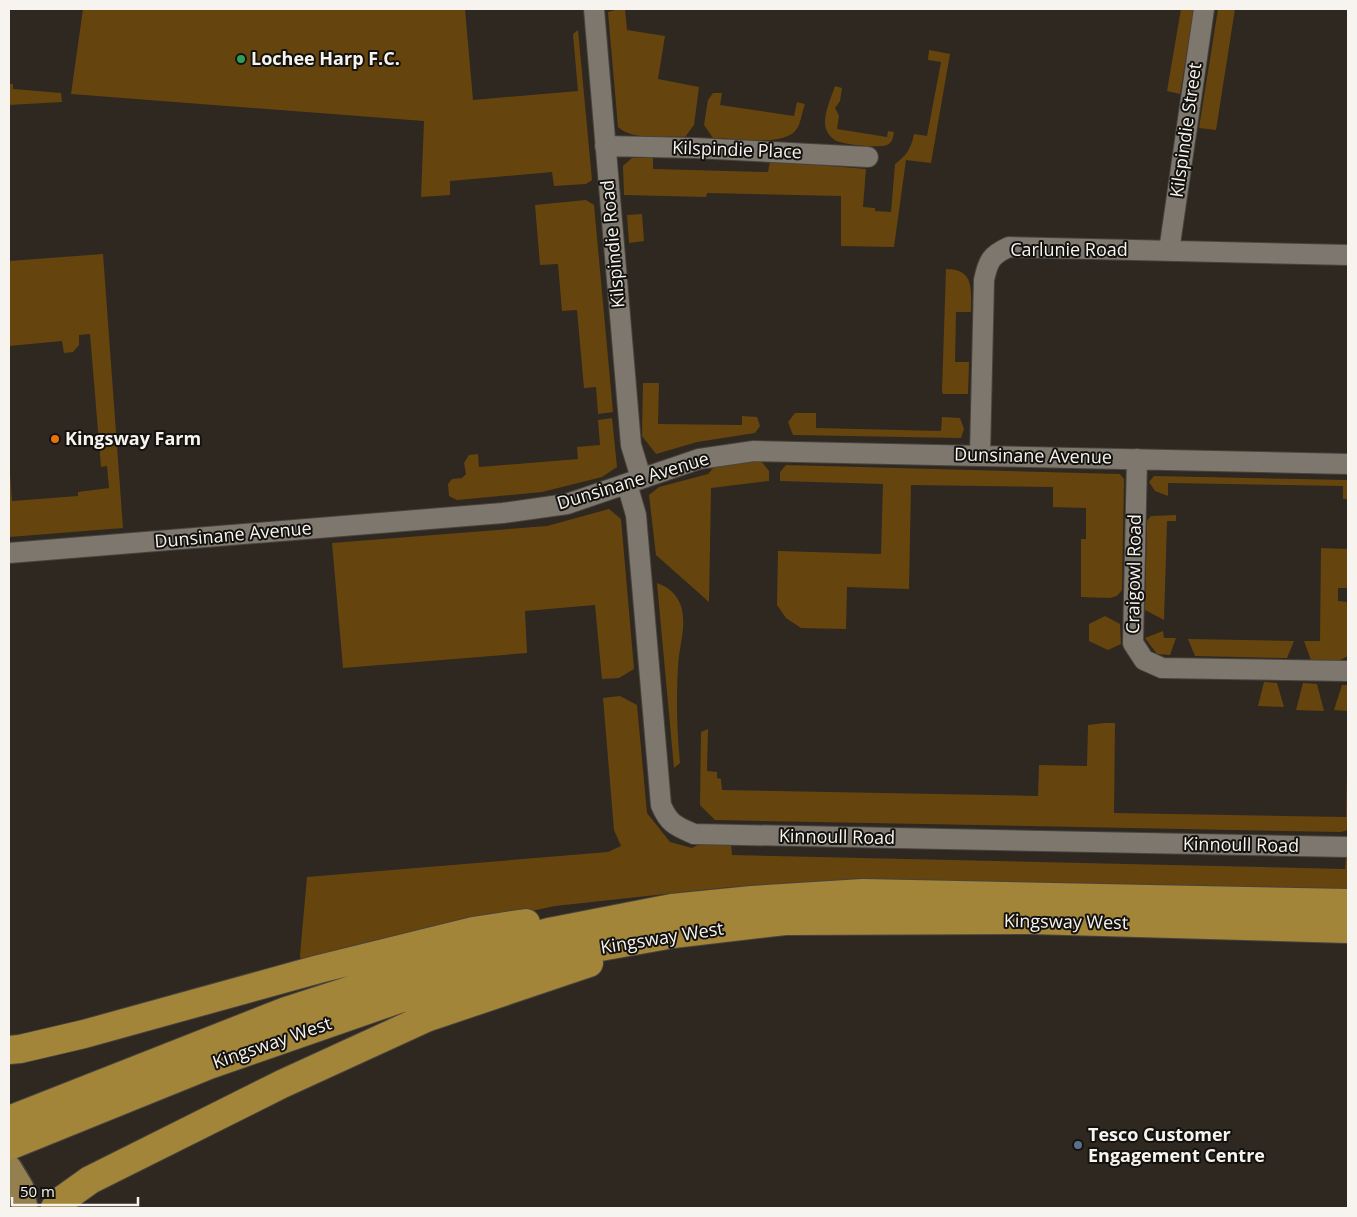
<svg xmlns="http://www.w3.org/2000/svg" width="1357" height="1217" viewBox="0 0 1357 1217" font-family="'Open Sans',sans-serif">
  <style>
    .green { fill: #66440e }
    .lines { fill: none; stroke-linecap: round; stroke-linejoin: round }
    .minor-casing { stroke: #48433d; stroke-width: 22 }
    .major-casing { stroke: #48433d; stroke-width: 28 }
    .highway-casing { stroke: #48433d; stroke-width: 30 }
    .minor { stroke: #7d776e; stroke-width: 20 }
    .major { stroke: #947f4e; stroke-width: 25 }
    .highway { stroke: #a38539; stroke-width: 28 }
    .leisure-dot { fill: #2e9e5b; stroke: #14120f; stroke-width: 2 }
    .food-dot { fill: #e8710a; stroke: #14120f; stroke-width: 2 }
    .service-dot { fill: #5c6f8a; stroke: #14120f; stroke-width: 2 }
    .labels { text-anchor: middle; stroke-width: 4; stroke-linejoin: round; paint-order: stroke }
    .poi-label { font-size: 18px; font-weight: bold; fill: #f7f3ee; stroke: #14120f; text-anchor: start }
    .street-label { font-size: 18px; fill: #f7f3ee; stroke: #14120f }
  </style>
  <rect width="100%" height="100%" fill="#2e2821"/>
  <path class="green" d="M83,9h382l8,91 105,-9 -5,-57 5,-4 14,150 -6,4 -32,2 -2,-14 -102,9v14l-29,2 3,-76 -353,-27z
    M619,9h6l2,21 38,6 -7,43 41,8 -5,38 -9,12c-20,-1 -52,4 -67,-10l-10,-115z
    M1181,9h13l-14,85 -13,-3z
    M1218,9h17l-19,121 -17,-2z
    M929,50l21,4 -19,109 -25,-3 -12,87 -53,-1v-50l-134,-3 -1,4 -82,-2 -1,-29 9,-8h21v11l115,3 2,-11 96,8 -3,38 12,1v3l16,1 4,-48c11,-8 16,-15 19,-30l13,2 14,-74 -13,-2z
    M9,84h4v5l48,4 1,9 -53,3z
    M835,86l7,2 -2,13 -5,7 4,8 -2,13 50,8 1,-6 6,1c-1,5 -1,10 -7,13 -7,3 -39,0 -47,-3 -6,-1 -12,-7 -14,-13 -4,-12 5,-31 9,-43z
    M713,93h9l-2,12 74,11 3,-14 8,2c-3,7 -4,20 -9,26 -13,17 -63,8 -83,8l-9,-13 4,-25z
    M586,200l8,5 19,207 -15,2 -2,-27 -12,1 -7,-78 -15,1 -4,-47 -18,1 -5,-60z
    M642,214l2,27 -15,2 -2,-28z
    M103,254l20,274 -114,9v-78l3,42 66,-5v-4l31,-4 -2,-22 -6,1 -11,-133 -11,1v10l-6,7 -9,1 -2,-12 -53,5v-85z
    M946,269c29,0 25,21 25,43h-15l-1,50h14l-1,32h-25l-1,-3z
    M643,383h16l-1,41 84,1v-9l15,1 3,9 -5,7 -58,9 -41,12 -14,-18z
    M795,413h21v15l125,3 1,-14 18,1 4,11 -3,9 -168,-3 -5,-13z
    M612,418l5,49 -15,10 -60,15 -85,8 -8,-4 -1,-12 4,-5 10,-1 4,-4 -2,-11 5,-8 9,-1 1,13 99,-8 -1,-12 23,-2 -2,-25z
    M761,461l8,10v10l-58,7 -2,114 -53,-47 -7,-60 10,-8 49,-13 8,-9z
    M786,465l334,9 4,5 -2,111 -5,6 -7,2 -29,-1v-58h5v-31l-33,-1v-20l-142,-2 -2,104 -62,-2 -1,42 -45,-1 -15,-10 -9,-13 1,-54 103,3 2,-70 -103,-3v-9z
    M1154,476l194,4v19h-5v-13l-175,-3v13l-13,-5 -6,-9z
    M609,509l12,10 13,150 -15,9 -17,1 -7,-74 -70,6 2,42 -184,15 -11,-125 215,-17z
    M1176,515v6h-9l-3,99 -19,-10 2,-89 4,-5z
    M1321,548l27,1v39h-10v13l10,1v54l-10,5 -27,-1 -7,-19h16z
    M657,583c11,4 20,11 24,23 6,21 -2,40 -3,61 -2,32 -1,64 2,96l-6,5z
    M1105,616l15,8 1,20 -13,6 -19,-9v-17z
    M1163,631l1,7h12l-6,17 -13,-1 -12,-16z
    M1188,639l106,2 -7,17 -92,-2z
    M1264,682l13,1 7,24 -26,-1z
    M1303,683l14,1 7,27 -28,-1z
    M1342,685h6v26l-14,-1z
    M620,696l17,9 10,108 23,29 22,6 7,-4 32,-1 1,12 613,14 1,-12h2v37l-487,-12 -131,5 -175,19 -160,34 -94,26 -1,-11 7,-78 301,-25 13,-6 -7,-16 -11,-132z
    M1105,723h10l-1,90 232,4 2,-93v106l-7,2 -626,-12 -15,-15 1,-73 7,-3 -1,42 10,1v6l4,1 1,11 316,6 1,-31 48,1 1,-41z"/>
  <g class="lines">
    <defs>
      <path id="minor" d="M594,9l37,436 10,33
        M605,146l90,2 173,9
        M1169,251l35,-242
        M980,455l4,-175c4,-19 7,-25 25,-33l339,8
        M1137,459l-4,184 11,17 18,8 186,3
        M627,484l9,31 25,290c8,19 15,21 33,29l654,13
        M9,553l494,-40 64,-9 132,-45 55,-8 594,13"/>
      <path id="major" d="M9,1168l12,20 4,20"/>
      <path id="highway" d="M9,1050l11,-1 64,-15 235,-65 154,-38 53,-8
        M9,1120l277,-109 145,-47 118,-32 123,-24 80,-8 111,-7 485,10
        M9,1146l200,-81 190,-66 140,-41 134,-24 112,-13 246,-1 317,9
        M55,1208l7,-8 28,-20 192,-96 144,-66 163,-55"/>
    </defs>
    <use href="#minor" class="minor-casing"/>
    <use href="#major" class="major-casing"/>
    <use href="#highway" class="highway-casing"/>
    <use href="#minor" class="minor"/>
    <use href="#major" class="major"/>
    <use href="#highway" class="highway"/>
  </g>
  <circle class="leisure-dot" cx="241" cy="59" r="5"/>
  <circle class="food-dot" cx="55" cy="439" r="5"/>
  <circle class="service-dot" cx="1078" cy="1145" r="5"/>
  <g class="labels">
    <g class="poi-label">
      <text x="251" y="65">Lochee Harp F.C.</text>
      <text x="65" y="445">Kingsway Farm</text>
      <text x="1088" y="1141">Tesco Customer<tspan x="1088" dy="21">Engagement Centre</tspan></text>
    </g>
    <g class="street-label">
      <text transform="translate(1186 130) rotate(-82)" y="6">Kilspindie Street</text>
      <text transform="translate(737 150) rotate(2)" y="6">Kilspindie Place</text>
      <text transform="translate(613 244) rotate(-95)" y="6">Kilspindie Road</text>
      <text x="1069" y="256">Carlunie Road</text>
      <text transform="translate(1033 456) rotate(1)" y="6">Dunsinane Avenue</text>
      <text transform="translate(633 481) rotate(-17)" y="6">Dunsinane Avenue</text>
      <text transform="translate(233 535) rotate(-5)" y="6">Dunsinane Avenue</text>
      <text transform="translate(1134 574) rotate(-89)" y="6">Craigowl Road</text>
      <text transform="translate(837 837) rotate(1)" y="6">Kinnoull Road</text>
      <text transform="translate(1241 845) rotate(1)" y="6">Kinnoull Road</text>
      <text transform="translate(1066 922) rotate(1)" y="6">Kingsway West</text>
      <text transform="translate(662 938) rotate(-9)" y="6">Kingsway West</text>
      <text transform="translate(272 1043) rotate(-19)" y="6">Kingsway West</text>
    </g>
  </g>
  <rect width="1357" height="1217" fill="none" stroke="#f7f3ee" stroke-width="20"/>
  <path d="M12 1197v8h126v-8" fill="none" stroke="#f7f3ee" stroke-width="2.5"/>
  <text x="20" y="1197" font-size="15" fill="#f7f3ee" stroke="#14120f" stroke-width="4" paint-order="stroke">50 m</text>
</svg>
